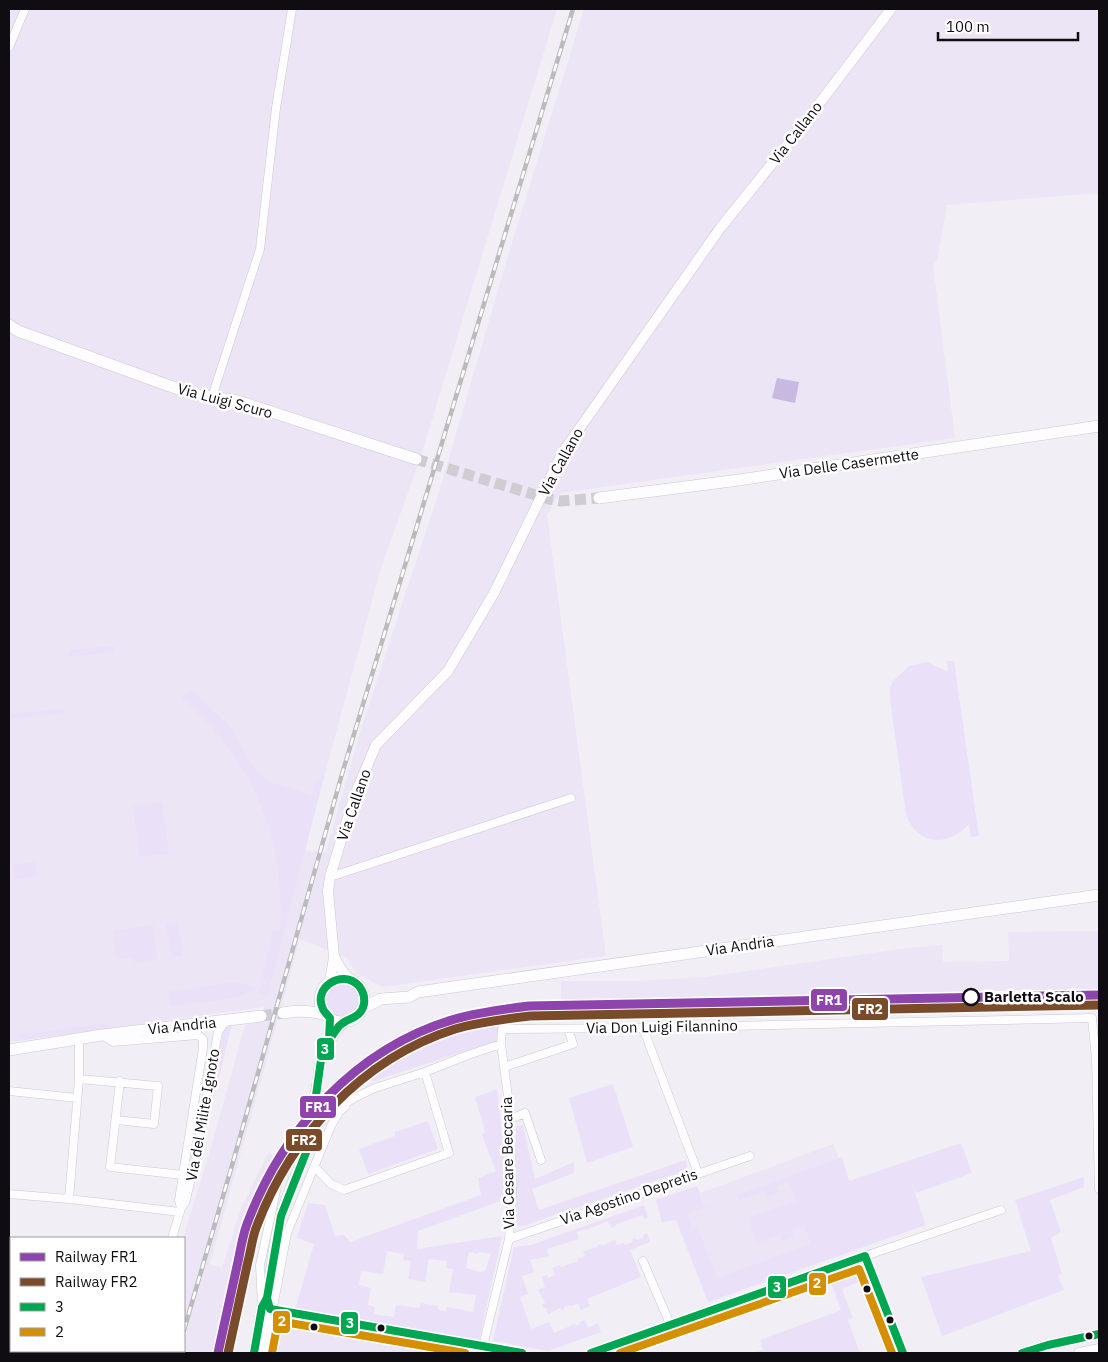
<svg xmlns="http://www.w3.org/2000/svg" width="1108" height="1362" viewBox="0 0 1108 1362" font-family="'IBM Plex Sans',sans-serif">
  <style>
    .built { fill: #ece5f5 }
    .green { fill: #eae1f8; fill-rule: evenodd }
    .water { fill: #c8b9e0 }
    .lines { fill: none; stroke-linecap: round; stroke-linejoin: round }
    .tertiary-tunnel { stroke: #cfccd4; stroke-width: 10; stroke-dasharray: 10 5; stroke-linecap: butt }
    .secondary-tunnel { stroke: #cfccd4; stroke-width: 11; stroke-dasharray: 11 5.5; stroke-linecap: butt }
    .minor-casing { stroke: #cbc9d0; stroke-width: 9 }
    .tertiary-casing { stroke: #cbc9d0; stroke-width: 11 }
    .secondary-casing { stroke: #cbc9d0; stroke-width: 12 }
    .minor { stroke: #fdfcfe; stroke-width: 8 }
    .tertiary { stroke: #fdfcfe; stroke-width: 10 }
    .secondary { stroke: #fdfcfe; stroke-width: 11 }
    .rail-casing { stroke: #bbbabc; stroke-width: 4.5 }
    .rail { stroke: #fff; stroke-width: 2.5; stroke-dasharray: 8; stroke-linecap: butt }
    .bus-1-casing { stroke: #fff; stroke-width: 11 }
    .bus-2-casing { stroke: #fff; stroke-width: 11 }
    .bus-1 { stroke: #00a651; stroke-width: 8 }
    .bus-2 { stroke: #d48f03; stroke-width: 8 }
    .rail-1-casing { stroke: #fff; stroke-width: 12 }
    .rail-2-casing { stroke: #fff; stroke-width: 12 }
    .rail-1 { stroke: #8e44ad; stroke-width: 9 }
    .rail-2 { stroke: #7a4b2a; stroke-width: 9 }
    .stop-dot { fill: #fff; stroke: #0f0d12; stroke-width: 2.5 }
    .bus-dot { fill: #0f0d12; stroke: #fff; stroke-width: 2 }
    .labels { text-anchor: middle; stroke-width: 5; stroke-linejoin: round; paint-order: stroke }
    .street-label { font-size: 15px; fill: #0f0d12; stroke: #fff }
    .stop-label { font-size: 15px; font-weight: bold; fill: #0f0d12; stroke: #fff; text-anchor: start }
    .line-badge { stroke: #fff; stroke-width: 2 }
    .badge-label { font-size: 14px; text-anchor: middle; font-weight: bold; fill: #fff }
  </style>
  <rect width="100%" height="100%" fill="#f1eef6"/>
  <path class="built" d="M9,9h548l-136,447 -40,112 -77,282 22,2 34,-120 79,-240 69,-236 76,-247h515v184l-152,12 -10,56 -4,4 22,173 -395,55 -13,22 59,441 -223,31 -27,-14 -9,-15 -47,-19 -90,325 12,4 20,-62 27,-55 12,15 -21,44 -34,143h-86l2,-2h42l-1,-113 27,-87 35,-126 17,-3 2,-15 -255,35z
    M1099,931v68l-538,10v-28h75l69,-4 195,-28 42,-4 1,17 66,-1 -1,-29z
    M833,1144l16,38 56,-19 21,62 -218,77 -31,-82 -15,2 -5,-22 40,-13 4,6z
    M277,1315l177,31 -1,7h-182z"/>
  <path class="green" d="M108,646h6v5l-41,6 -5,-2 1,-3 3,-2z
    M947,661h7l25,175 -8,1 -2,-13c-21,23 -51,22 -63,-9l-16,-116v-11l3,-7 16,-15 18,-4 21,10z
    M190,689l40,37 27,47 11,8 44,14 3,-12 10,-9 -58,223 -9,-3 3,-10h4v-5l-3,-1 11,-47h7c4,-72 -13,-136 -59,-193 -12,-14 -27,-28 -40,-41z
    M63,709v5l-54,5v-5z
    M162,802l7,52 -29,3 -7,-52z
    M35,862l2,14 -22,3 -2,-14z
    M178,923l5,33 -11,1 -6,-32z
    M153,925l5,34 -23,4 -2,-6 -16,2 -4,-28z
    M233,982l26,6 -21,9 -67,10 -3,-15z
    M326 1000a16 16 0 1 1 32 0a16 16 0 1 1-32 0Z
    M108,1023l1,5 -85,12 -7,-5z
    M227,1025h5l-23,91 14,-87z
    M499,1025l-3,16 -122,40 -15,-2 40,-25 55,-19z
    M613,1084l20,63 -46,16 -18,-65z
    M497,1089l8,74 -2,37 -85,31 -1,18 85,-13 -23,105 -184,-31 19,-66 -17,-6 11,-35 17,2 10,31 9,-1 6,7 131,-47 -3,-17 18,-7 -14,-36 3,-4 -10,-34zM387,1251l17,3 -1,6 8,1 -3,18 17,3 4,-23 18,2 -1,7 7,1 -4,23 27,3 -3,17 -26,-5 -1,4 -8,-1v-4l-17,-3 -2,5 -23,-3 -2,12 -20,-3 1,-7 -7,-2 3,-17 -12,-3 2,-14 22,3zM479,1252l12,2 -6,17 -5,1 -14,-4 3,-16 9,2z
    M428,1121l10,28 -70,25 -9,-25 36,-13v-4z
    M523,1125l12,54 39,-17v11l-42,16 7,21 147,-50 1,10 -164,56h-7v-100z
    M961,1143l11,30 -56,20 -6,-14 15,46 -217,77 -32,-82 -14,2 -6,-22 41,-14 7,21 138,-50 7,24zM789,1182l7,19 -48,17 9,25 23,-8 2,6 12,-4 -2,-7 12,-4 7,18 -94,34 -20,-52 -5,2 -5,-14 50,-18 2,4 25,-9 2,6 13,-4 -3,-7z
    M1084,1177v10l-34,13 11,32 -10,6 11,36 -4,1 6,15 -122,46 -21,-59 110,-26 -16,-51z
    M644,1205l4,13 -4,1 -1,-4 -27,9v2l-5,2 -3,-7 -22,9 -1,-1 -8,3 2,7 -32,10 2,7 -19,4 4,12 -12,4 6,18 -8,3 11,32 18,-7 5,11 21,-9 1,2 4,-2v-2l5,-2 3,8 10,-5 3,9 -53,19 -55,-10 21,-94 17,-2z
    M647,1233l3,9 -20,8 11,27 -54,22 3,7 -9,4 -3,-6 -7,2 -1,-1 -6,2v2l-3,1 -1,-2 -12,6 -2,-6h-2l-2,-3 3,-2 -7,-13 7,-3 -3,-10 5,-2 1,3 7,-3 -3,-7 8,-3 1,2 17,-6 -1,-2 8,-3 -2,-5 15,-4 -1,-2 4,-1 1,2 13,-6 2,5 7,-2 1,2 8,-3 -1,-3 3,-1 2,2 6,-2v-3z
    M862,1266l12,31 -8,4 -6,-20 -18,8 11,29 -5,2 12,33h-107l10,-3 -3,-10 81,-30 -11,-30z"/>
  <path class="water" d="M777,378l22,4 -4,21 -23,-5z"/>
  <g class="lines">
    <path class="tertiary-tunnel" d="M315,1094l4,-25
      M311,1133l3,-33"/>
    <path class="secondary-tunnel" d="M416,459l133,40 12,2 38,-3
      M261,1016l22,-3"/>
    <defs>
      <path id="minor" d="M9,47l16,-38
        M212,397l48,-148 16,-141 16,-99
        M330,877l241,-79
        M643,1028l55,145
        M102,1035l11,7 85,-7 5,4v9l-24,152 2,8 -9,30
        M504,1067l69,-23 -5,-15
        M79,1079l79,7 -4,38 -38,-4
        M120,1081l-10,86 73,8
        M9,1091l68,7
        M510,1119l15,-6 16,47
        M315,1167l16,17 13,6 105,-37 -24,-81
        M9,1194l60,5 111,13
        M69,1199l10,-120v-40
        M181,1208l4,-5 9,-36 24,-135 7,-10
        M509,1239l241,-83
        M865,1256l38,97
        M643,1261l27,63
        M9,1306h2
        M262,1307l-2,-42 10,-46 10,-47 6,-12 10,-16 26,-27 34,-20 19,-9 50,-16 43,-17 33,-11
        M270,1307l4,-5 13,-69 44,-107 8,-14 6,-5
        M270,1309l252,44
        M483,1346l26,-107 3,-44 -2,-84 -9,-67 1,-15 141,-1 449,-10 4,41 3,130
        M31,1353v-2
        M117,1353l2,-2
        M591,1353l274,-97 136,-46"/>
      <path id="tertiary" d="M334,957l9,15 8,8
        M330,982l4,-25 -6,-66 2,-14 24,-80 22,-52 72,-74 46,-78 69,-141 158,-225 79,-98 91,-120
        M329,1040l1,-22
        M319,1069c3,-18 13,-34 25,-47
        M314,1100l1,-6
        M254,1353l8,-46 5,-9
        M262,1353l8,-46 -3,-9c5,-30 7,-62 17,-92 7,-24 21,-47 27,-72
        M1022,1353l26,-8 51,-11
        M1079,1353l20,-4"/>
      <path id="secondary" d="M9,325l9,6 174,63 46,7 178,58
        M599,498l140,-18 360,-54
        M320 1000a22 22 0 1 1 44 0a22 22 0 1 1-44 0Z
        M363,1008l18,-9 28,-2 9,-5 681,-97
        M283,1013c15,-3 28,-2 43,2
        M9,1050l93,-15 159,-19"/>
    </defs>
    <use href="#minor" class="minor-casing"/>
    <use href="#tertiary" class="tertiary-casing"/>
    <use href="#secondary" class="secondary-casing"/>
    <use href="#minor" class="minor"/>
    <use href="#tertiary" class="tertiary"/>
    <use href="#secondary" class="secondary"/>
    <defs>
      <path id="rail" d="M184,1330l49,-168 109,-388 231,-765
        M177,1353l1,-2"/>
    </defs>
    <use href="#rail" class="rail-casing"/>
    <use href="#rail" class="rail"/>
    <defs>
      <path id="bus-1" d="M329,1040l1,-22c-2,-3 -6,-6 -7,-9 -11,-21 19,-41 36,-23 4,5 6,11 5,18 -3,15 -16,13 -25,22 -8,10 -14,22 -18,34l-12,85 -28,71 -14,82 3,11 252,44
        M254,1353l8,-46 5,-9
        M591,1353l274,-97 38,97
        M1022,1353l26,-8 51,-11"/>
      <path id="bus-2" d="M272,1353l6,-32 187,32
        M620,1353l239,-84 33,84"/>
    </defs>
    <use href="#bus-1" class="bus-1-casing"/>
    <use href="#bus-2" class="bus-2-casing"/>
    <use href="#bus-1" class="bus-1"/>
    <use href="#bus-2" class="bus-2"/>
    <defs>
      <path id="rail-1" d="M218,1353c7,-32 14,-64 21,-96 2,-11 4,-22 8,-33 35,-94 109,-176 208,-205 24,-7 49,-10 74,-13l570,-11"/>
      <path id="rail-2" d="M228,1353c7,-31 13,-61 20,-92 3,-11 4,-22 8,-33 34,-91 105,-169 199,-199 24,-7 50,-10 75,-13l569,-11"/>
    </defs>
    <use href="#rail-1" class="rail-1-casing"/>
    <use href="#rail-2" class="rail-2-casing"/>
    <use href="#rail-1" class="rail-1"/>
    <use href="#rail-2" class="rail-2"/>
  </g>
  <circle class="stop-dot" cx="971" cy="997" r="8"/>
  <g class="bus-dot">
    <circle cx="867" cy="1289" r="4.5"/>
    <circle cx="890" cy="1320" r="4.5"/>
    <circle cx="314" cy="1327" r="4.5"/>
    <circle cx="381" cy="1328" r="4.5"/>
    <circle cx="1089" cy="1336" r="4.5"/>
  </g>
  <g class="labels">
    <g class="street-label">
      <text transform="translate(796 133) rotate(-52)" y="5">Via Callano</text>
      <text transform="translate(225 401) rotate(15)" y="5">Via Luigi Scuro</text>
      <text transform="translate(561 462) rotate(-61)" y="5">Via Callano</text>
      <text transform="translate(849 464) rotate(-8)" y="5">Via Delle Casermette</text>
      <text transform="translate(354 805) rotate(-71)" y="5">Via Callano</text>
      <text transform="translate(740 946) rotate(-8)" y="5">Via Andria</text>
      <text transform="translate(182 1026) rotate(-6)" y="5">Via Andria</text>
      <text transform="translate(662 1027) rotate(-1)" y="5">Via Don Luigi Filannino</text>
      <text transform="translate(203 1115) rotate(-80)" y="5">Via del Milite Ignoto</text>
      <text transform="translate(508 1163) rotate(-91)" y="5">Via Cesare Beccaria</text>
      <text transform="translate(629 1197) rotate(-19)" y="5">Via Agostino Depretis</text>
    </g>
    <g class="stop-label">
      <text x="984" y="1002">Barletta Scalo</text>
    </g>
  </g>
  <g class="line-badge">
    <rect x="810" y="988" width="38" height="24" rx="5" fill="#8e44ad"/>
    <rect x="851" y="997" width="38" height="24" rx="5" fill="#7a4b2a"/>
    <rect x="316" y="1037" width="19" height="24" rx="5" fill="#00a651"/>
    <rect x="299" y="1095" width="38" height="24" rx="5" fill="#8e44ad"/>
    <rect x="285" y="1128" width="38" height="24" rx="5" fill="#7a4b2a"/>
    <rect x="808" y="1272" width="19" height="24" rx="5" fill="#d48f03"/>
    <rect x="767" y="1275" width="20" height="24" rx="5" fill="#00a651"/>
    <rect x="272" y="1310" width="19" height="24" rx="5" fill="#d48f03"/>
    <rect x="340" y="1311" width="19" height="24" rx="5" fill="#00a651"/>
  </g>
  <g class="badge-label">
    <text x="829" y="1005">FR1</text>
    <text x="870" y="1014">FR2</text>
    <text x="325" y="1054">3</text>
    <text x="318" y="1112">FR1</text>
    <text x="304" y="1145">FR2</text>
    <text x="817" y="1288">2</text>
    <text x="777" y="1292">3</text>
    <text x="282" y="1326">2</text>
    <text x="350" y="1328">3</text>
  </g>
  <rect width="1108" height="1362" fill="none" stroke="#0f0d12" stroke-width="20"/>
  <rect x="10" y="1237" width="175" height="115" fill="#ffffff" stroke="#9f9ea0"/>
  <rect x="20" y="1253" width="25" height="8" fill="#8e44ad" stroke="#9f9ea0"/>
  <text x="55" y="1262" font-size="15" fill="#0f0d12">Railway FR1</text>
  <rect x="20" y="1278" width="25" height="8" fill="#7a4b2a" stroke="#9f9ea0"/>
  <text x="55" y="1287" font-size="15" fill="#0f0d12">Railway FR2</text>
  <rect x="20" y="1303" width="25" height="8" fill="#00a651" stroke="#9f9ea0"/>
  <text x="55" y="1312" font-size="15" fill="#0f0d12">3</text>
  <rect x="20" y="1328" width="25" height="8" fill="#d48f03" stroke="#9f9ea0"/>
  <text x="55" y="1337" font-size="15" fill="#0f0d12">2</text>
  <path d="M938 32v8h140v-8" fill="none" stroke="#0f0d12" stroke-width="2.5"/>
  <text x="946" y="32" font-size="15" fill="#0f0d12" stroke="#ffffff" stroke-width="4" paint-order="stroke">100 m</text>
</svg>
